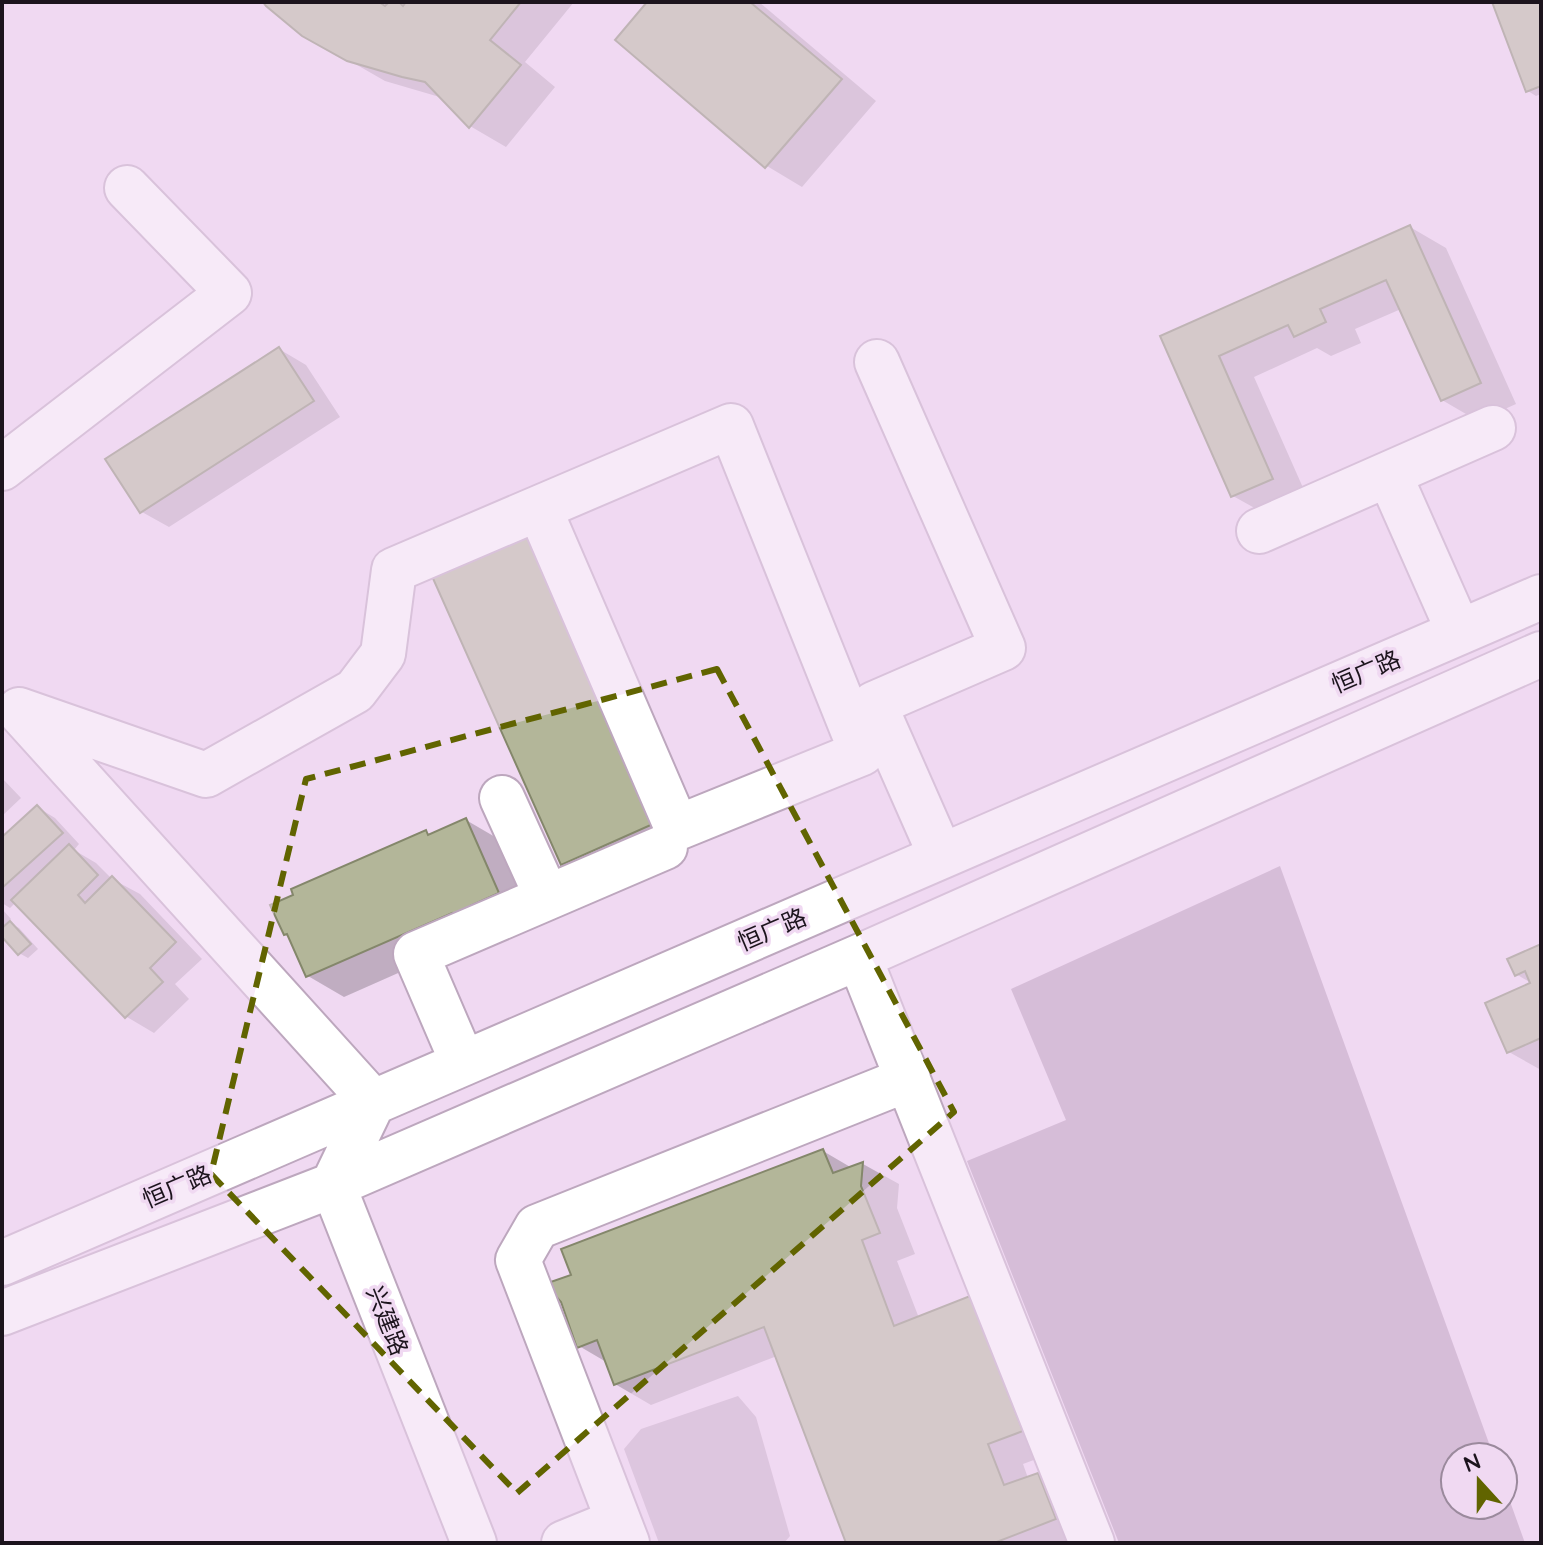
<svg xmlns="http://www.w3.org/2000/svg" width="1543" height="1545" viewBox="0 0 1543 1545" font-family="Quicksand,'Noto Sans SC',sans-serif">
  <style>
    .green { fill: #c6afc7 }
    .forest { fill: #b79cb9 }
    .shadow { fill: #0003 }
    .building { fill: #b3b699; stroke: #84876b; stroke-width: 2 }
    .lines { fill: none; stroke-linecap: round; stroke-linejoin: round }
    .minor-casing { stroke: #bda7be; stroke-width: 48 }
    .minor { stroke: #fff; stroke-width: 44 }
    .marked { fill: none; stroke: #616400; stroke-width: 6; stroke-dasharray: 16 10; stroke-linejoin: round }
    .labels { text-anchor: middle; stroke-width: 7; stroke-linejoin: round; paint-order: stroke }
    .street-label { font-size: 24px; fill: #1c141d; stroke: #f0d9f2 }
  </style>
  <rect width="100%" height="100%" fill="#f0d9f2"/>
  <path class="green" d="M738,1396l18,21 34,119 -6,7h-125l-35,-94 17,-20z"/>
  <path class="forest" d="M1280,866l214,591h-39v48h48v-23l22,61h-406l-152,-382 99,-41 -55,-131z"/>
  <path class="shadow" d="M266,2h121l3,2 1,-2h6l8,5 4,-5h165l-49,60 30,25 -49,60 -36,-21 -27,-28 -58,-17 -82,-47z
    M650,2h109l117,99 -74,86 -35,-21z
    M1494,2h47v92l-5,2 -8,-5z
    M1410,227l36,21 70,156 -38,17 -36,-21 -41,-91 -46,20 6,14 -30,13 -14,-8 -63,29 54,122 -39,17 -36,-20 -71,-159z
    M279,349l27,16 34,52 -171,110 -27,-15z
    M433,575l264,265 -98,45 -37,-21z
    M2,778l19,20 -19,18z
    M37,807l18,11 24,26 -5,6 22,13 16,16 28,15 62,65 -27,25 14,15 -35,34 -27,-16 -111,-115 -6,6 -8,-5v-63z
    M466,820l36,21 32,72 -190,84 -36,-21 -18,-39 -5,-3 141,-102 5,3z
    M2,909l9,10 -3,3 11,6 19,21 -10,9 -9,-5 -17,-19z
    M1541,946v124l-32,-18 24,-68 -17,-10z
    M823,1151l29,17 11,-4 36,20 -2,24 18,46 -18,7 22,57 51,-20 36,21 52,132 -35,13 5,14 10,-3 36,21 9,47h-235l-71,-187 -126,49 -36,-21 -7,-21 -29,-17 -6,-70z"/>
  <path class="building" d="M263,2h116l6,4 4,-4h10l4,4 3,-4h115l-31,38 31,25 -52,63 -44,-46 -23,-5 -55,-16 -45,-25 -36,-30z
    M647,2h103l92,77 -77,89 -150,-128z
    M1492,2h49v84l-15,6z
    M1410,225l71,158 -40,18 -55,-121 -66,29 6,13 -32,15 -6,-12 -69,31 54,123 -42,18 -71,-161z
    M279,347l35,54 -174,112 -35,-54z
    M532,528l130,292 -101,45 -130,-291z
    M37,805l26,28 -61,55v-51z
    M466,818l33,75 -29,13 2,5 -18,8 -2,-6 -146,64 -19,-43 -3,1 -14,-30 23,-10 -2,-6 135,-59 2,5z
    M69,844l29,31 -20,20 7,8 27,-27 64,66 -26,26 13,14 -38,36 -114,-118z
    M10,921l21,23 -13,11 -16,-18v-9z
    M1541,944v94l-34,15 -22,-50 45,-20 -5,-12 -10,5 -8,-17z
    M823,1149l10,24 30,-11 -2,24 19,47 -18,7 32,86 76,-30 53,135 -35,13 16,41 34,-12 18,46 -62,24h-148l-82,-216 -150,58 -17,-45 -20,8 -16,-46 -16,-18 26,-9 -10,-26z"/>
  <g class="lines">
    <defs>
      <path id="minor" d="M877,362l126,286 -129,56 67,152
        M2,468l227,-175 -102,-105
        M1389,474l70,158
        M1259,531l234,-103
        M19,710l187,65 149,-84 28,-37 11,-84 337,-144 131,327 -185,75 -138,-320
        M21,713l352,389 -40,83 141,358
        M502,798l45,99
        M859,957l233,586
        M463,1063l-47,-109 249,-107
        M2,1263l1539,-666
        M2,1313l331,-128 526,-228 682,-303
        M564,1543l54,-22
        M627,1543l-109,-283 19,-33 371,-148"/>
    </defs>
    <use href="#minor" class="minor-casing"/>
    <use href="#minor" class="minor"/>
  </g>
  <path d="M0 0H1543V1545H0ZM717,669l237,443 -437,381 -306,-319 95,-395z" fill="#f0d9f2" fill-opacity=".55" fill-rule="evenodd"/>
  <path class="marked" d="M717,669l237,443 -437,381 -306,-319 95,-395z"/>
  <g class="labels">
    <g class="street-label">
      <text transform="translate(1366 672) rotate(-23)" y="8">恒广路</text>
      <text transform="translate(772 930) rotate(-23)" y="8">恒广路</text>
      <text transform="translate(177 1187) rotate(-23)" y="8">恒广路</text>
      <text transform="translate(387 1321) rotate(68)" y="8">兴建路</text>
    </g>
  </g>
  <rect width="1543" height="1545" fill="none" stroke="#1c141d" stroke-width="8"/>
  <g transform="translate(1479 1481) rotate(339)"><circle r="38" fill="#f0d9f2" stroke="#9b8a9d" stroke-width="2"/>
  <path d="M0-6L14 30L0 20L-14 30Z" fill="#616400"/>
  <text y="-12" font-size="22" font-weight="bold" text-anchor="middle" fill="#1c141d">N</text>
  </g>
</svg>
